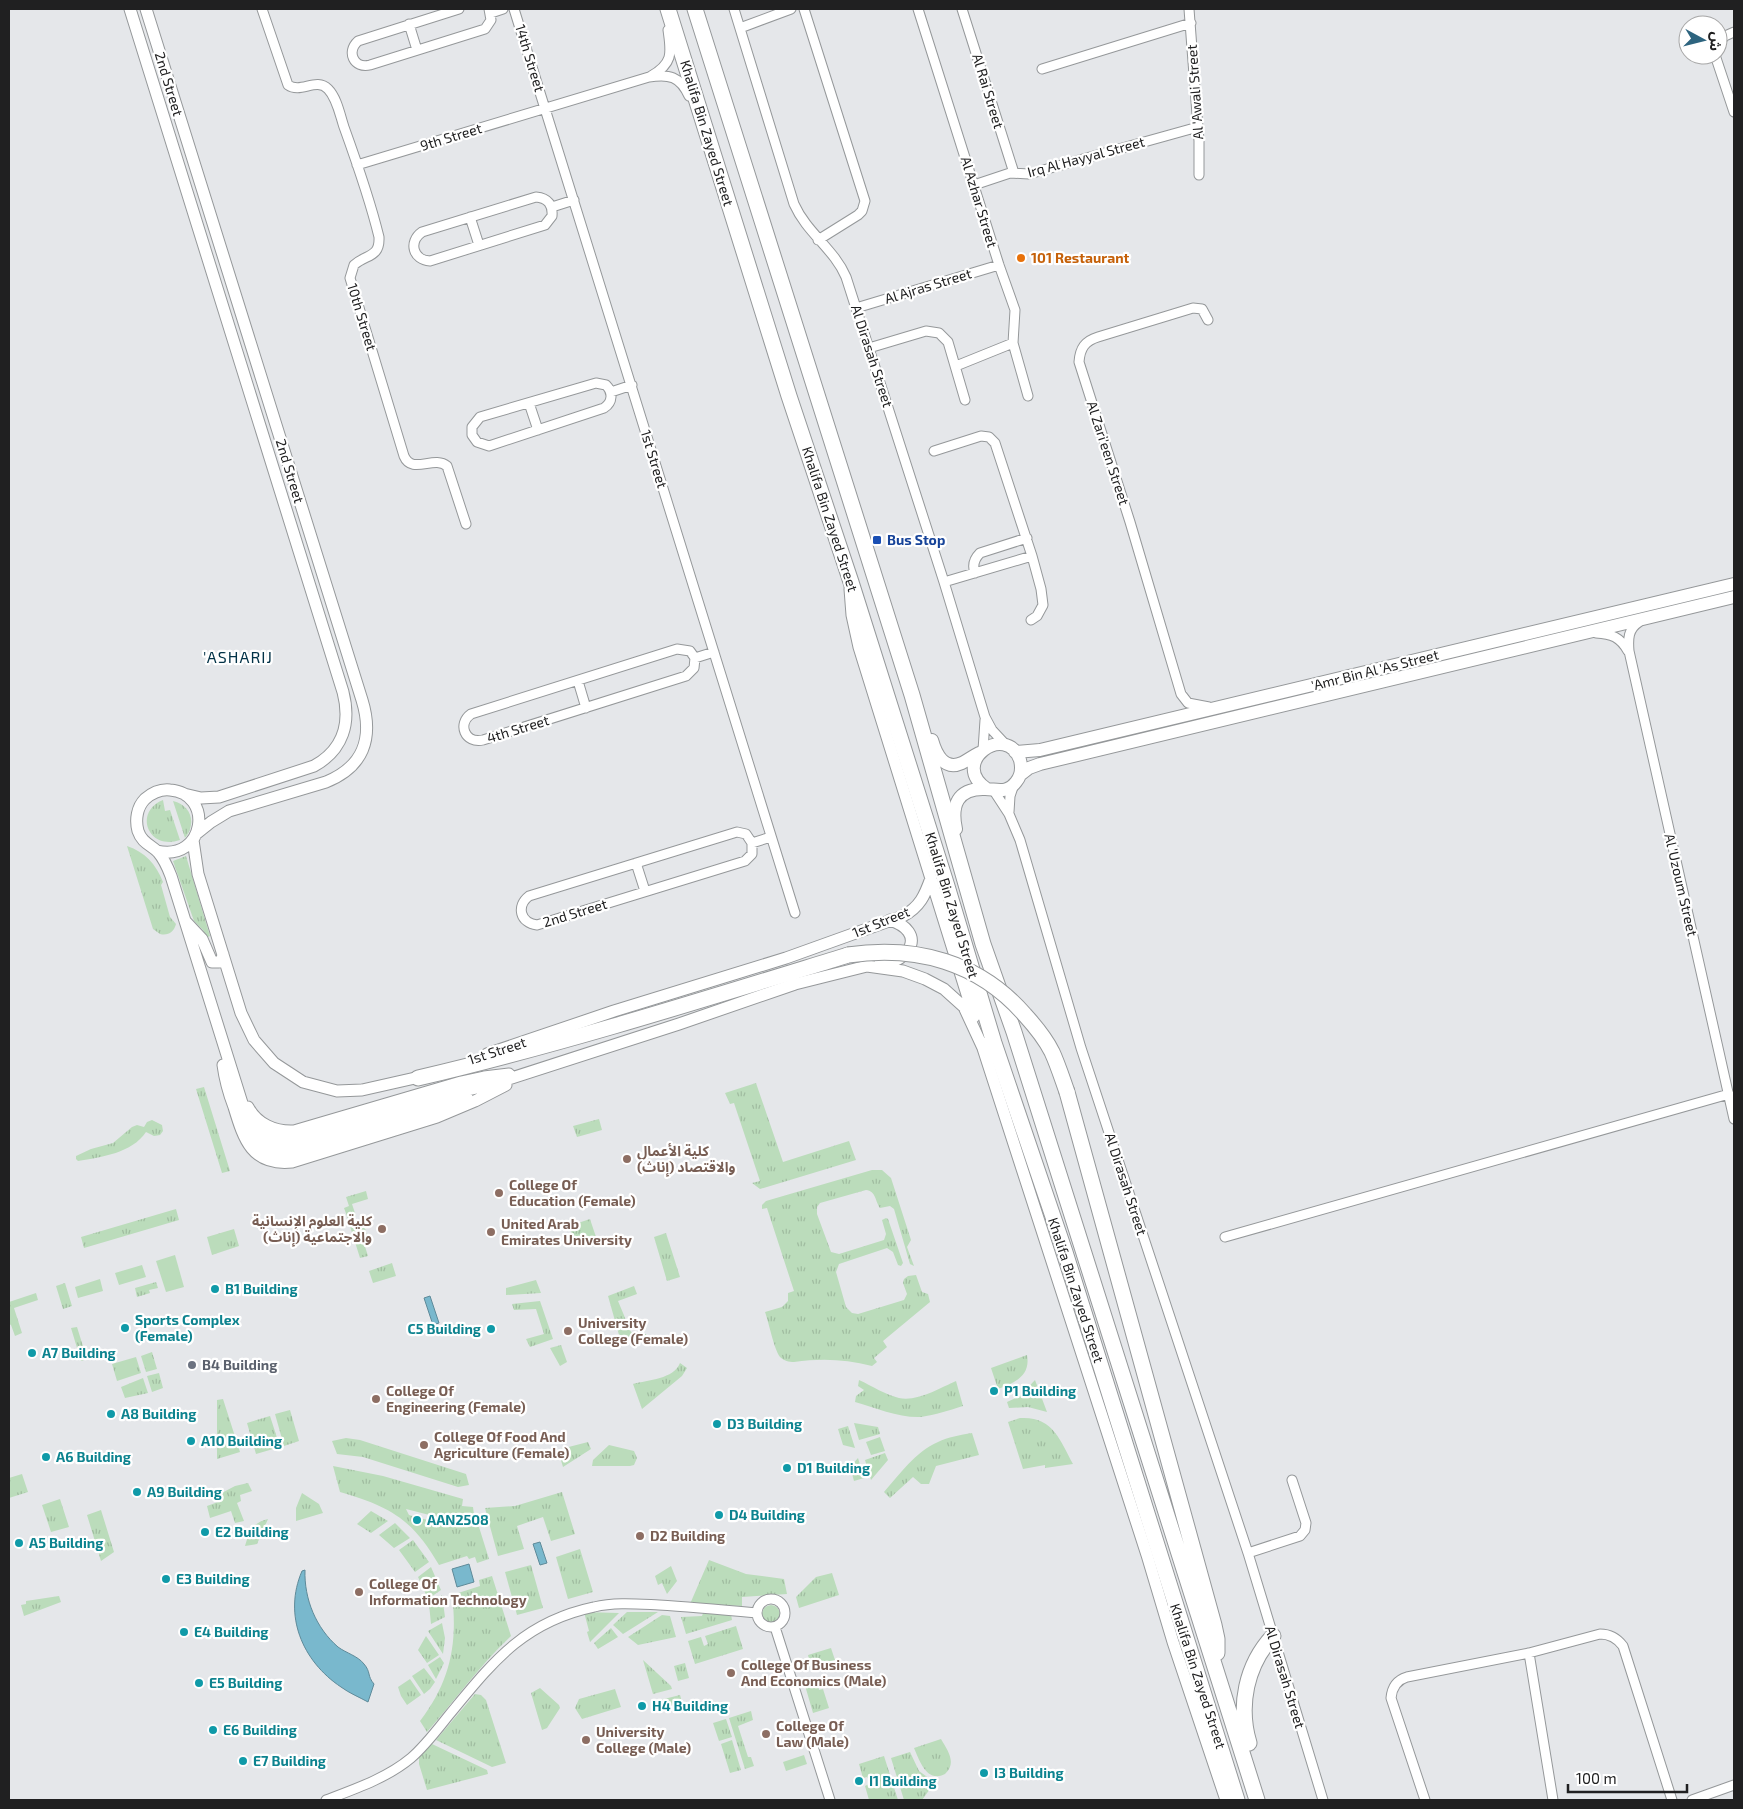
<svg xmlns="http://www.w3.org/2000/svg" width="1743" height="1809" viewBox="0 0 1743 1809" font-family="'Exo 2','Noto Sans Arabic',sans-serif">
  <style>
    .grass { fill: url(#grass-tufts) }
    .park { fill: #bbdcbb }
    .water { fill: #79b8cd; stroke: #5e8a99 }
    .lines { fill: none; stroke-linecap: round; stroke-linejoin: round }
    .minor-casing { stroke: #95989a; stroke-width: 11 }
    .tertiary-casing { stroke: #95989a; stroke-width: 13 }
    .secondary-casing { stroke: #95989a; stroke-width: 14 }
    .trunk-casing { stroke: #95989a; stroke-width: 17 }
    .minor { stroke: #fff; stroke-width: 9 }
    .tertiary { stroke: #fff; stroke-width: 11 }
    .secondary { stroke: #fff; stroke-width: 12 }
    .trunk { stroke: #fff; stroke-width: 15 }
    .trunk-bridge-casing { stroke: #95989a; stroke-width: 17; stroke-linecap: butt }
    .trunk-bridge { stroke: #fff; stroke-width: 15 }
    .food-dot { fill: #e8710a; stroke: #fff; stroke-width: 2 }
    .transit-dot { fill: #1a4fb4; stroke: #fff; stroke-width: 2 }
    .education-dot { fill: #8d6e63; stroke: #fff; stroke-width: 2 }
    .culture-dot { fill: #0f9aa8; stroke: #fff; stroke-width: 2 }
    .worship-dot { fill: #6b7280; stroke: #fff; stroke-width: 2 }
    .labels { text-anchor: middle; stroke-width: 4.5; stroke-linejoin: round; paint-order: stroke }
    .street-label { font-size: 14px; fill: #202021; stroke: #fff }
    .food-label { font-size: 14px; font-weight: bold; fill: #c56008; stroke: #fff; text-anchor: start }
    .transit-label { font-size: 14px; font-weight: bold; fill: #164399; stroke: #fff; text-anchor: start }
    .education-label { font-size: 14px; font-weight: bold; fill: #785e54; stroke: #fff; text-anchor: start }
    .culture-label { font-size: 14px; font-weight: bold; fill: #0d838f; stroke: #fff; text-anchor: start }
    .worship-label { font-size: 14px; font-weight: bold; fill: #5b616d; stroke: #fff; text-anchor: start }
    .quarter-label { font-size: 16px; letter-spacing: 1px; fill: #023247; stroke: #fff }
  </style>
  <defs>
    <pattern id="grass-tufts" width="24" height="20" patternUnits="userSpaceOnUse" patternTransform="scale(1.25)"><rect width="24" height="20" fill="#bbdcbb"/><path d="M3 7l-1-3M5 7V3M7 7l1-3M15 17l-1-3M17 17v-4M19 17l1-3" fill="none" stroke="#a0bca0"/></pattern>
  </defs>
  <rect width="100%" height="100%" fill="#e5e7ea"/>
  <path class="grass" d="M163,800l2,11 5,-1 10,30c-32,11 -47,-28 -17,-40z
    M173,801c18,4 24,22 12,37z
    M127,846c18,6 29,18 36,36l-2,3 9,32 6,7c-2,8 -8,12 -16,10l-7,-5z
    M186,856l24,80 -4,2 -3,-8 -9,-9 -21,-60z
    M756,1083l27,79 66,-21 7,19 -96,29 -8,-6 8,-2 -26,-78 -4,1 -5,-11z
    M204,1087l26,84 -8,2 -26,-84z
    M599,1119l3,11 -25,7 -4,-11z
    M152,1120l10,5 1,6 -3,4 -6,1 -8,-4c-14,21 -44,25 -68,29l-2,-2v-3l15,-7 22,-6 19,-16 5,-2 7,2 3,-5z
    M872,1170h10l9,8 20,62 -4,7 7,19 -4,-2 -16,-55 -4,-3 -10,2c-5,-7 -4,-17 -14,-18l-46,13 -3,4v7l14,38 8,2 45,-14 2,-6 -4,-14 4,-2 2,1 15,44 -2,3 -3,-1 -5,-13 -6,-4 -48,16 -3,8 10,35 6,6 6,1 46,-14 3,-6 -4,-11 1,-4 4,-3 8,-1 6,17 6,2 2,8 -47,39 4,6 -13,11 3,4 -5,4c-27,-7 -51,-8 -78,-4 -5,0 -10,-1 -14,-5 -6,-8 -11,-34 -15,-45l17,-5 6,-6v-8l6,-2 -27,-83 -5,1v-4l4,-4z
    M366,1191l2,8 -16,5 4,12 -8,3 -4,-11 5,-2 -3,-9z
    M176,1209l3,11 -95,28 -3,-11z
    M362,1219l5,16 -5,2 6,19 -8,2 -11,-35z
    M590,1219l7,21 -21,6 -7,-20z
    M234,1229l5,17 -27,9 -5,-18z
    M666,1233l14,44 -13,4 -13,-44z
    M392,1263l4,13 -23,7 -4,-12z
    M536,1280l5,13 -35,2v-7z
    M156,1282l2,6 -9,2 1,3 -13,4 -2,-9z
    M65,1283l7,23 -9,3 -7,-23z
    M634,1286l3,8 -19,7 13,31 15,2 1,4 -26,4 -13,-46z
    M36,1293l2,7 -24,8 8,25 -7,3 -4,-11 -2,-1v-22z
    M540,1301l13,38 -23,8 -4,-8 18,-5 -8,-25 -22,1 -2,-6z
    M77,1327l10,32 -6,2 -10,-33z
    M561,1345l6,17 -7,4 -10,-18z
    M152,1352l5,17 -11,3 -5,-16z
    M1027,1355c4,21 -13,28 -29,34l-7,-21z
    M136,1357l5,16 -24,8 -5,-17z
    M680,1363l7,5 -5,8 -40,33 -9,-25c15,-4 41,-5 47,-21z
    M159,1373l4,15 -11,4 -5,-16z
    M143,1378l5,15 -23,5 -4,-11z
    M859,1380c13,6 27,15 40,18 18,4 41,-10 57,-17l7,25c-13,4 -28,9 -42,11 -22,1 -45,-9 -66,-15l1,-6 8,-6 -6,-4z
    M1035,1380l12,32 -19,-5 -19,1 -2,-6 13,-6z
    M223,1399l17,53 -23,7v-59z
    M290,1410l9,31 -15,5 -9,-32z
    M270,1416l10,31 -24,7 -9,-31z
    M1020,1418c33,-2 40,22 53,46l-28,4v-3l-22,4 -15,-47z
    M854,1423l24,4 2,7 -21,6z
    M848,1426l7,22 -12,-3 -5,-16z
    M972,1433l7,22 -43,11 -7,18h-8l-8,-7 -23,21 -6,-6c16,-18 31,-40 54,-50 10,-5 22,-7 34,-9z
    M880,1437l5,14 -14,4 -5,-13z
    M346,1438l14,2 106,34 3,11 -11,2 -95,-30 -26,-3 -5,-13z
    M588,1442l3,7 -28,18 -3,-10 -5,2 -2,-8z
    M609,1445l25,6 3,7 -3,7 -4,1h-38l1,-6z
    M885,1453l3,7 -17,20 -6,-20z
    M858,1458l6,20 -10,3 -4,-14z
    M333,1466l50,10 80,23 -1,7 11,1 2,15 -30,-3 -39,-10 3,6c23,7 46,11 70,12l10,32 -12,4 -2,-6 -6,2 -2,-3 -28,9c-27,-46 -48,-58 -99,-73z
    M22,1474l6,18 -19,6v-20z
    M248,1483l4,8 -12,4 1,6 -4,2 7,18 -9,2 -4,-12 -21,7 -3,-12 11,-4 -2,-6 19,-10z
    M562,1492l13,42 -24,7 -8,-24 -26,9 7,23 -26,7 -13,-48 30,-2z
    M302,1493l17,11 4,9 -27,8v-13z
    M60,1499l9,28 -18,5 -9,-27z
    M101,1510l13,42 -13,9 -14,-46z
    M371,1511l17,10 -17,12 -14,-9z
    M268,1519l-11,25 -12,2c4,-14 8,-24 23,-27z
    M395,1523l15,15 -16,10 -15,-13z
    M413,1540l16,22 -14,10 -16,-22z
    M580,1549l13,43 -25,7 -12,-42z
    M709,1560l37,14 38,5 3,15 -45,3v9l-52,-2z
    M531,1565l12,43 -26,7 -12,-43z
    M671,1566l6,15 -10,13 -5,-11 -4,2 -3,-9z
    M431,1567l10,23 -13,9 -10,-22z
    M832,1573l7,22 -40,13 -3,-11 20,-20z
    M492,1576l19,60c-31,29 -56,64 -84,96l-7,-11c30,-39 38,-77 32,-126l28,-9 -1,-6z
    M442,1595l3,22 -14,7 -2,-20z
    M59,1596l2,6 -37,14 -3,-11 5,-1v-3z
    M762 1614a9 9 0 1 1 18 0a9 9 0 1 1-18 0Z
    M584,1612l35,1 -29,29 -3,-10 2,-1z
    M627,1612h31l-35,22 -10,-9z
    M703,1613l28,1 1,6 -46,14 -5,-17 21,-1z
    M662,1615l8,1 6,21 -38,8 -10,-8z
    M442,1623l3,15 -2,16 -15,-23z
    M736,1626l7,23 -48,15 -7,-23 13,-4 3,9 4,-2 -3,-8z
    M611,1628l7,9 -20,12 -4,-6z
    M426,1636l13,19 -12,8 -9,-13z
    M831,1648l4,12 -24,8 -3,-13z
    M440,1657l4,6 -8,16 -8,-14z
    M643,1660l28,26 1,3 -19,5z
    M685,1663l4,15 -11,3 -4,-15z
    M424,1668l11,14 -5,7 -6,5 -12,-18z
    M816,1678l3,12 4,-1 6,19 -16,5 -9,-31z
    M410,1679l11,16 -14,10 -6,-9 -3,-9z
    M540,1688l19,17 1,3 -13,20 -5,2 -11,-37z
    M615,1689l6,18 -39,12 -7,-11 4,-9z
    M475,1694l6,1 5,5 20,63 -14,4 -56,-27z
    M680,1695l2,7 -20,5 -2,-7z
    M751,1711l2,9 -15,6 10,31h3l3,9 -9,3 -16,-51z
    M726,1719l6,18 -13,4 -6,-18z
    M941,1739c7,12 16,24 4,35 -18,9 -25,-12 -31,-26z
    M732,1740l9,30 -11,3 -9,-29z
    M432,1744l55,26 1,4 -61,16 -8,-26v-9z
    M910,1752l9,19 11,8v10l-8,11h-18l-13,-42z
    M804,1755l3,9 -21,7 -3,-9z
    M884,1756l14,44h-29l-4,-14 4,-2v-4l-2,-3 -4,1 -4,-14z"/>
  <path class="park" d="M175,1255l9,32 -18,5 -10,-31z
    M142,1265l4,12 -27,8 -4,-12z
    M100,1279l3,12 -25,7 -3,-11z"/>
  <path class="water" d="M430,1296l9,27 -6,2 -9,-27z
    M540,1542l7,21 -7,2 -7,-21z
    M469,1564l5,18 -17,5 -5,-18z
    M305,1570c-1,29 11,58 33,77 8,6 20,9 26,17 7,8 3,12 10,20l-6,18c-9,-5 -19,-9 -27,-15 -39,-26 -58,-72 -39,-116z"/>
  <g class="lines">
    <defs>
      <path id="minor" d="M262,9l26,76c13,9 28,-8 40,4 9,9 12,26 16,38 13,36 26,73 35,110 1,21 -13,17 -25,28l-4,13 54,178c8,19 30,-1 43,10l19,58
        M459,9l-101,32c-12,11 -4,28 12,24l115,-36 6,-9 -2,-11
        M514,9l281,904
        M734,9l60,195c13,29 40,45 52,73l98,305 41,135 7,13 14,15
        M804,9l61,192 -3,10 -4,4 -40,25
        M918,9l81,256 16,45 -2,33 15,53
        M962,9l52,164
        M1189,9l10,132v34
        M491,13l12,-4
        M409,24l8,26
        M740,28l51,-19
        M1718,43l7,-7 9,-4
        M1715,55l19,57
        M1042,69l149,-46
        M651,76c23,-13 20,-24 17,-46
        M357,165l292,-88c20,-3 31,-1 40,19
        M974,185l36,-12 19,1 169,-47
        M536,197c12,1 17,8 16,19l-7,9 -115,36c-17,-1 -22,-19 -8,-29z
        M552,207l22,-7
        M470,217l9,28
        M856,308l143,-43
        M1208,320l-6,-11 -9,-1 -95,29c-13,4 -18,11 -19,25l51,160 51,172 7,9 21,4
        M869,348l57,-17 13,2 9,9 17,58
        M956,366l57,-23
        M596,383l10,2c7,7 7,17 -2,23l-115,38 -12,-4 -5,-7v-8l8,-10z
        M611,392l21,-7
        M529,403l9,27
        M934,451l47,-15 8,1 6,6 37,113 9,33 2,16 -6,11 -6,4
        M975,573c-3,-8 -1,-14 5,-20l47,-15
        M944,582l88,-26
        M1639,622c-11,7 -11,17 -10,29l105,468
        M1596,633c16,1 24,4 32,18
        M677,649l13,2 5,7 -1,10 -8,8 -203,64c-18,4 -26,-16 -12,-26z
        M695,658l19,-6
        M578,681l8,27
        M983,750l2,-30
        M994,791l15,23 11,26 61,208 167,505 75,247
        M1009,812l1,-16 4,-12
        M737,832l9,2 6,9v11l-7,7 -208,64c-17,-2 -21,-19 -8,-29z
        M752,843l19,-6
        M636,863l9,28
        M1225,1237l504,-143
        M1248,1553l52,-17 5,-6 1,-7 -14,-43
        M757 1613a14 14 0 1 1 28 0a14 14 0 1 1-28 0Z
        M775,1627l55,173
        M1529,1653l24,147
        M326,1800c29,-11 61,-22 85,-42 14,-12 26,-28 38,-43 44,-53 74,-93 145,-108 21,-5 43,-3 65,-2 32,2 65,5 98,8
        M1425,1800l-34,-102c1,-11 6,-18 16,-21l122,-24 71,-19c10,0 17,4 23,12l49,154
        M1692,1800l42,-15"/>
      <path id="tertiary" d="M130,9l213,683c8,31 0,58 -29,74l-95,31 -18,1 -17,-4
        M146,9l216,691c12,39 1,67 -36,82l-97,29 -18,11 -15,12
        M850,589l2,26 7,32 115,370
        M193,840l5,34 43,139 13,27 20,23 29,19 34,9 25,-1 62,-14
        M157,851c49,11 57,-58 13,-61 -9,-1 -18,3 -25,9 -8,8 -10,21 -7,32 4,12 13,14 20,21 6,7 10,16 13,24l75,240c12,21 31,29 55,24l145,-45 44,-10 189,-61 116,-40 72,-18 36,5 22,8 19,10 20,18 19,41
        M186,922l16,17 10,23h7l3,-3 1,-5
        M879,965c32,-3 48,-33 11,-45
        M981,1042l166,513 26,87 53,158
        M487,1054l127,-43 172,-53 117,-42c17,-9 22,-21 28,-38
        M223,1065c2,15 6,29 11,42 10,33 18,59 58,55l145,-45 38,-16 31,-16
        M248,1107c9,17 27,25 46,24l167,-49 23,-5 25,-3
        M244,1126c9,17 26,27 45,26l178,-55"/>
      <path id="secondary" d="M932,740c4,14 12,31 30,23 6,-3 11,-7 17,-10
        M1015,752l25,-2 694,-166
        M1020,775l9,-7 11,-4 694,-167
        M956,829c-5,-23 1,-41 29,-40 12,0 22,5 31,-7 5,-6 6,-14 4,-22 -14,-39 -72,3 -33,29"/>
      <path id="trunk" d="M668,9l121,387 62,186 96,304 47,157 71,209 172,548
        M695,9l217,686 71,249 31,88 243,768
        M418,1078c145,-34 287,-79 430,-123
        M1067,1092l147,533 3,14v14
        M1249,1743c-11,-37 -3,-78 24,-107"/>
    </defs>
    <use href="#minor" class="minor-casing"/>
    <use href="#tertiary" class="tertiary-casing"/>
    <use href="#secondary" class="secondary-casing"/>
    <use href="#trunk" class="trunk-casing"/>
    <use href="#minor" class="minor"/>
    <use href="#tertiary" class="tertiary"/>
    <use href="#secondary" class="secondary"/>
    <use href="#trunk" class="trunk"/>
    <defs>
      <path id="trunk-bridge" d="M848,955c68,-10 131,7 177,60 10,11 20,23 27,37 6,13 10,26 15,40"/>
    </defs>
    <use href="#trunk-bridge" class="trunk-bridge-casing"/>
    <use href="#trunk-bridge" class="trunk-bridge"/>
  </g>
  <circle class="food-dot" cx="1021" cy="258" r="5"/>
  <rect class="transit-dot" x="872" y="535" width="10" height="10" rx="2.5"/>
  <g class="education-dot">
    <circle cx="627" cy="1159" r="5"/>
    <circle cx="499" cy="1193" r="5"/>
    <circle cx="382" cy="1229" r="5"/>
    <circle cx="491" cy="1232" r="5"/>
    <circle cx="568" cy="1331" r="5"/>
    <circle cx="376" cy="1399" r="5"/>
    <circle cx="424" cy="1445" r="5"/>
    <circle cx="640" cy="1536" r="5"/>
    <circle cx="359" cy="1592" r="5"/>
    <circle cx="731" cy="1673" r="5"/>
    <circle cx="766" cy="1734" r="5"/>
    <circle cx="586" cy="1740" r="5"/>
  </g>
  <g class="culture-dot">
    <circle cx="215" cy="1289" r="5"/>
    <circle cx="125" cy="1328" r="5"/>
    <circle cx="491" cy="1329" r="5"/>
    <circle cx="32" cy="1353" r="5"/>
    <circle cx="994" cy="1391" r="5"/>
    <circle cx="111" cy="1414" r="5"/>
    <circle cx="717" cy="1424" r="5"/>
    <circle cx="191" cy="1441" r="5"/>
    <circle cx="46" cy="1457" r="5"/>
    <circle cx="787" cy="1468" r="5"/>
    <circle cx="137" cy="1492" r="5"/>
    <circle cx="719" cy="1515" r="5"/>
    <circle cx="417" cy="1520" r="5"/>
    <circle cx="205" cy="1532" r="5"/>
    <circle cx="19" cy="1543" r="5"/>
    <circle cx="166" cy="1579" r="5"/>
    <circle cx="184" cy="1632" r="5"/>
    <circle cx="199" cy="1683" r="5"/>
    <circle cx="642" cy="1706" r="5"/>
    <circle cx="213" cy="1730" r="5"/>
    <circle cx="243" cy="1761" r="5"/>
    <circle cx="984" cy="1773" r="5"/>
    <circle cx="859" cy="1781" r="5"/>
  </g>
  <circle class="worship-dot" cx="192" cy="1365" r="5"/>
  <g class="labels">
    <g class="street-label">
      <text transform="translate(530 58) rotate(73)" y="5">14th Street</text>
      <text transform="translate(169 84) rotate(73)" y="5">2nd Street</text>
      <text transform="translate(988 91) rotate(73)" y="5">Al Rai Street</text>
      <text transform="translate(1195 92) rotate(-94)" y="5">Al 'Awali Street</text>
      <text transform="translate(707 133) rotate(73)" y="5">Khalifa Bin Zayed Street</text>
      <text transform="translate(451 137) rotate(-17)" y="5">9th Street</text>
      <text transform="translate(1086 157) rotate(-15)" y="5">Irq Al Hayyal Street</text>
      <text transform="translate(979 202) rotate(73)" y="5">Al Azhar Street</text>
      <text transform="translate(928 286) rotate(-17)" y="5">Al Ajras Street</text>
      <text transform="translate(362 317) rotate(73)" y="5">10th Street</text>
      <text transform="translate(872 356) rotate(72)" y="5">Al Dirasah Street</text>
      <text transform="translate(1108 453) rotate(72)" y="5">Al Zari'een Street</text>
      <text transform="translate(654 459) rotate(73)" y="5">1st Street</text>
      <text transform="translate(290 471) rotate(73)" y="5">2nd Street</text>
      <text transform="translate(830 519) rotate(72)" y="5">Khalifa Bin Zayed Street</text>
      <text transform="translate(1375 670) rotate(-14)" y="5">'Amr Bin Al 'As Street</text>
      <text transform="translate(518 729) rotate(-17)" y="5">4th Street</text>
      <text transform="translate(1681 885) rotate(77)" y="5">Al 'Uzoum Street</text>
      <text transform="translate(952 905) rotate(73)" y="5">Khalifa Bin Zayed Street</text>
      <text transform="translate(575 913) rotate(-17)" y="5">2nd Street</text>
      <text transform="translate(881 922) rotate(-22)" y="5">1st Street</text>
      <text transform="translate(497 1051) rotate(-18)" y="5">1st Street</text>
      <text transform="translate(1126 1184) rotate(72)" y="5">Al Dirasah Street</text>
      <text transform="translate(1076 1290) rotate(72)" y="5">Khalifa Bin Zayed Street</text>
      <text transform="translate(1198 1676) rotate(72)" y="5">Khalifa Bin Zayed Street</text>
      <text transform="translate(1285 1677) rotate(73)" y="5">Al Dirasah Street</text>
    </g>
    <g class="food-label">
      <text x="1031" y="263">101 Restaurant</text>
    </g>
    <g class="transit-label">
      <text x="887" y="545">Bus Stop</text>
    </g>
    <g class="education-label">
      <text x="637" y="1156">كلية الأعمال<tspan x="637" dy="16">والاقتصاد (إناث)</tspan></text>
      <text x="509" y="1190">College Of<tspan x="509" dy="16">Education (Female)</tspan></text>
      <text x="372" y="1226" text-anchor="end">كلية العلوم الإنسانية<tspan x="372" dy="16">والاجتماعية (إناث)</tspan></text>
      <text x="501" y="1229">United Arab<tspan x="501" dy="16">Emirates University</tspan></text>
      <text x="578" y="1328">University<tspan x="578" dy="16">College (Female)</tspan></text>
      <text x="386" y="1396">College Of<tspan x="386" dy="16">Engineering (Female)</tspan></text>
      <text x="434" y="1442">College Of Food And<tspan x="434" dy="16">Agriculture (Female)</tspan></text>
      <text x="650" y="1541">D2 Building</text>
      <text x="369" y="1589">College Of<tspan x="369" dy="16">Information Technology</tspan></text>
      <text x="741" y="1670">College Of Business<tspan x="741" dy="16">And Economics (Male)</tspan></text>
      <text x="776" y="1731">College Of<tspan x="776" dy="16">Law (Male)</tspan></text>
      <text x="596" y="1737">University<tspan x="596" dy="16">College (Male)</tspan></text>
    </g>
    <g class="culture-label">
      <text x="225" y="1294">B1 Building</text>
      <text x="135" y="1325">Sports Complex<tspan x="135" dy="16">(Female)</tspan></text>
      <text x="481" y="1334" text-anchor="end">C5 Building</text>
      <text x="42" y="1358">A7 Building</text>
      <text x="1004" y="1396">P1 Building</text>
      <text x="121" y="1419">A8 Building</text>
      <text x="727" y="1429">D3 Building</text>
      <text x="201" y="1446">A10 Building</text>
      <text x="56" y="1462">A6 Building</text>
      <text x="797" y="1473">D1 Building</text>
      <text x="147" y="1497">A9 Building</text>
      <text x="729" y="1520">D4 Building</text>
      <text x="427" y="1525">AAN2508</text>
      <text x="215" y="1537">E2 Building</text>
      <text x="29" y="1548">A5 Building</text>
      <text x="176" y="1584">E3 Building</text>
      <text x="194" y="1637">E4 Building</text>
      <text x="209" y="1688">E5 Building</text>
      <text x="652" y="1711">H4 Building</text>
      <text x="223" y="1735">E6 Building</text>
      <text x="253" y="1766">E7 Building</text>
      <text x="994" y="1778">I3 Building</text>
      <text x="869" y="1786">I1 Building</text>
    </g>
    <g class="worship-label">
      <text x="202" y="1370">B4 Building</text>
    </g>
    <g class="quarter-label">
      <text x="238" y="663">'ASHARIJ</text>
    </g>
  </g>
  <rect width="1743" height="1809" fill="none" stroke="#202021" stroke-width="20"/>
  <g transform="translate(1703 40) rotate(97)"><circle r="24" fill="#ffffff" stroke="#a6a6a6"/>
  <path d="M0-4L9 19L0 12L-9 19Z" fill="#2d647f"/>
  <text y="-8" font-size="14" font-weight="bold" text-anchor="middle" fill="#202021">ش</text>
  </g>
  <path d="M1568 1784v8h119v-8" fill="none" stroke="#202021" stroke-width="2.5"/>
  <text x="1576" y="1784" font-size="15" fill="#202021" stroke="#ffffff" stroke-width="4" paint-order="stroke">100 m</text>
</svg>
